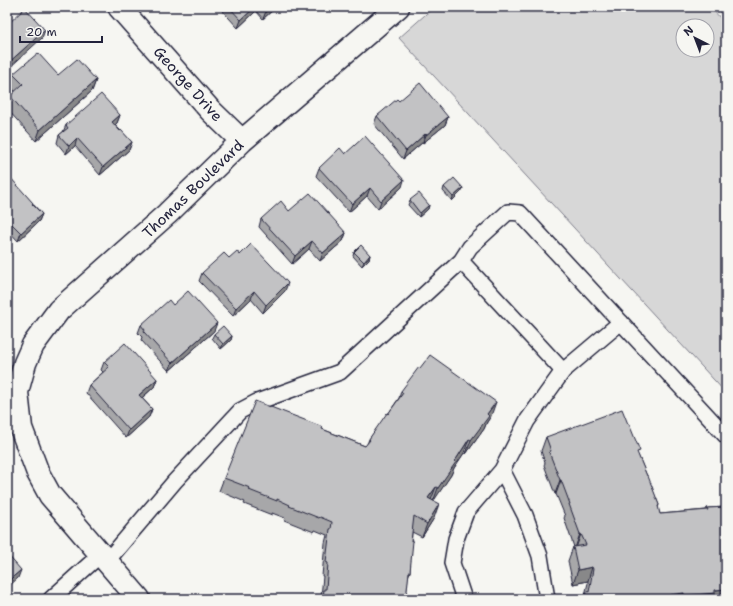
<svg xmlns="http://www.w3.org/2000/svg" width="733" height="606" viewBox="0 0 733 606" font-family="'Shantell Sans',sans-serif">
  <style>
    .grass { fill: #d7d7d7; stroke: #7c7c89; fill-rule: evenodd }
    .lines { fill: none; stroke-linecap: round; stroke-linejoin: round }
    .lane-casing { stroke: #22223b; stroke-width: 18 }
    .street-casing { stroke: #22223b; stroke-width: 25 }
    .lane { stroke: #f6f6f2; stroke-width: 15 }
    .street { stroke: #f6f6f2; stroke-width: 22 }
    .wall { fill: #a7a7a9; stroke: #22223b }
    .shaded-wall { fill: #888889; stroke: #22223b }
    .building { fill: #c2c2c4; stroke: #22223b }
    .labels { text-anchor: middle; stroke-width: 3; stroke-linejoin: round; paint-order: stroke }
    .street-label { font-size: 15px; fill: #22223b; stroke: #f6f6f2 }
  </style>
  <rect width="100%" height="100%" fill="#f6f6f2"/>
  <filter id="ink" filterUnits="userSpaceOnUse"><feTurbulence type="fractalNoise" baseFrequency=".025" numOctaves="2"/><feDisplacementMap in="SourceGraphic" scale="8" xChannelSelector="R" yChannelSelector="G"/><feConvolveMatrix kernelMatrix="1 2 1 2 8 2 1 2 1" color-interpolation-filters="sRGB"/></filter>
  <g filter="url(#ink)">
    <path class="grass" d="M434,7h276l16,17v369l-327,-355zM683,26h24v24h-24z"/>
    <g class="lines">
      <defs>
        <path id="lane" d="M563,371l58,-49
          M502,470l23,45 15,41 7,43
          M107,561l68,-80 65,-70 17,-9 83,-30 121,-111
          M51,599l50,-45
          M464,599l-12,-36 4,-24 10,-27 36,-42 25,-49 36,-50 -102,-110 9,-14 38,-35 12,1 206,223"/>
        <path id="street" d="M119,7l91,103 32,31
          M139,599l-89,-104 -12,-22 -17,-45 -4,-36 8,-29 8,-18 26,-35 108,-96 75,-73 156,-134"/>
      </defs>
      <use href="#lane" class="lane-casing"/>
      <use href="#street" class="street-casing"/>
      <use href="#lane" class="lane"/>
      <use href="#street" class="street"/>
    </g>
    <path class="wall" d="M219,7h57l-13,12 -7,-8 -18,17z
      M13,74l45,1 38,5 -4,11 -56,50 -29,-32v-6l3,-7 5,-5 -6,-6z
      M399,101l49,16 -3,8 -22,18v-1l-20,17 -29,-35 3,-8z
      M120,115l-3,8 -2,2 17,17 -3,8 -29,25 -25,-29 -9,8 -9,-11 2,-8 4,-3 3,-7z
      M345,154l57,33 -24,22 -11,-13 -18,16 -33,-36 3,-8z
      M7,178l26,25v1l9,10 -3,7 -21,20 -11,-12z
      M444,187l19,1 -2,4 -9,9 -9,-10z
      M410,200l19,5 -1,4 -9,8 -11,-12z
      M289,211l57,22 -3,8 -23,20 -11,-12 -17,15 -33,-37 2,-8z
      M354,252l16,3 -1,4 -7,7 -9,-10z
      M240,255l45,36 -22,22 -12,-14 -18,17 -34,-35 3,-8 27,-15z
      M173,305l41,26 -45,40 -28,-31 1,-3 -4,-4 3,-8z
      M214,334l18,2 -1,4 -10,9 -9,-11z
      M104,362l53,17 -3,8 -12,11 10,11 -3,8 -23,21 -40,-45 3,-8 14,-13 -2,-2z
      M401,391l90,25 -4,6 -3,7 -18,25 -2,-1 -10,15 -3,7 -18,26 1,17 -12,19 -10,-5 -2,40 -2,5 -2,22h-86l1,-2 2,-21h-1l3,-33 2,-8 -12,-5 -1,2 -30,-12 1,-2 -13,-5v2l-28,-11 1,-2 -26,-11 5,-13 98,-49 43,17 2,-2 2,-5 19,-25 11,-16z
      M546,437l92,18 9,21 12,29 -1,3 2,6 46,-4 1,-2 19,-1v92h-142l4,-16v-2l-15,3 -5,-23 5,-14h1l-10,-29 1,-2 -9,-22h-1l-11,-29 1,-2 -4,-12z"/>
    <path class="shaded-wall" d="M255,7h3l-2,4 -18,17 3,-8z
      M270,7h6l-13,12 3,-8z
      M45,30l-3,8 -35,32v-6z
      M96,80l-4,11 -56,50 4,-11z
      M120,115l-3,8 -8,7 3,-8z
      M448,117l-3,8 -22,18 3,-8z
      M425,134l-2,8 -20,17 3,-8z
      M77,138l-2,8 -9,8 3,-8z
      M132,142l-3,8 -29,25 3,-8z
      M404,180l-2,7 -24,22 3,-8z
      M370,188l-3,8 -18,16 3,-8z
      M463,188l-2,4 -9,9 1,-4z
      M429,205l-1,4 -9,8 1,-4z
      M42,214l-3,7 -21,20 3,-8z
      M346,233l-3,8 -23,20 3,-8z
      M312,241l-3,8 -17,15 3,-8z
      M370,255l-1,4 -7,7 2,-4z
      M288,283l-3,8 -22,22 3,-8z
      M254,291l-3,8 -18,17 3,-8z
      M217,323l-3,8 -45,40 3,-8z
      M232,336l-1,4 -10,9 2,-5z
      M157,379l-3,8 -18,16 3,-8z
      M496,402l-5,14 -4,6 -3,7 -18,25 5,-14 16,-26z
      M152,409l-3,8 -23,21 3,-8z
      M469,439l-5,14 -10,15 -3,7 -18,27 5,-14 17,-27z
      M560,480h1l-5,14h-1z
      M436,487l-5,13 -3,-2z
      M439,504l-5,14 -12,19 5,-13z
      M580,534h1l-5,14h-1z
      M592,567l-4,14 -15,3 5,-14z
      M21,570l-3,8 -11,10v-6z
      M726,589v10h-43l1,-3 31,-6z
      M684,593l-2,6h-13l1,-4z"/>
    <path class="building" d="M229,7h26l-14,13z
      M262,7h8l-4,4z
      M25,8l20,22 -38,34v-39z
      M38,53l20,22 19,-16 19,21 -56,50 -30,-34 13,-12 -10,-10z
      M420,83l28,34 -22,18 -1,-1 -19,17 -29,-35 20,-17 2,2z
      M101,94l19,21 -8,7 8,9 1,-1 11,12 -29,25 -26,-29 -8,8 -10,-11 9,-7 -2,-3z
      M365,136l39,44 -23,21 -11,-13 -18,16 -33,-36 21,-20 5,6z
      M9,176l24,27 -1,1 10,10 -21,19 -12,-12 -2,2v-45z
      M454,178l9,10 -10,9 -9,-10z
      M310,193l36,40 -23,20 -11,-12 -17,15 -34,-37 20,-18 8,10z
      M419,193l10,12 -9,8 -10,-13z
      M251,244l37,39 -22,22 -12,-14 -18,17 -34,-35 22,-20 5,5 8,-7 3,4z
      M361,245l9,10 -6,7 -10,-10z
      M188,291l29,32 -45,40 -28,-31 1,-2 -4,-5 28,-25 4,5z
      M223,326l9,10 -9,8 -9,-10z
      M125,343l32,36 -18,16 13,14 -23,21 -40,-45 20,-18 -5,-5z
      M430,355l66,47 -9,12 2,2 -18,24 -2,-1 -14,22 1,1 -18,26 -2,-1 -8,11 11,6 -12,20 -13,-8 -3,25h2l-3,31h-1l-3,27h-83l1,-10h2l2,-26 -2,-1 4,-33h1l1,-7 -12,-5 -1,1 -30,-12 1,-1 -13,-6v2l-28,-11 1,-2 -26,-10 31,-77 68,26 -1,2 43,17 5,-6 -1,-1 18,-26 1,1 15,-21 -2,-2 18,-24 1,1z
      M622,409l6,15h1l11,27 -3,1 10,24h1l11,29 -1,1 2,8 48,-4 -1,-2 19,-1v82l-11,1v3l-31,3v-3l-14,2v4h-84l1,-8 2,1 4,-23 -1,-2 -14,3 -5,-23 13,-2 -5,-11h-1l-11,-30h1l-9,-24h-1l-11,-28 2,-1 -5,-14z
      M7,554l14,16 -14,12z"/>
  </g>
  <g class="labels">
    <g class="street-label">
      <text transform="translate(188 84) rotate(48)" y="5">George Drive</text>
      <text transform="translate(193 189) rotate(-44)" y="5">Thomas Boulevard</text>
    </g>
  </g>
  <rect width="733" height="606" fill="none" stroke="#f6f6f2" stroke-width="24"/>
  <rect x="12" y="12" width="709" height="582" fill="none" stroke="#22223b" stroke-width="1.5" filter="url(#ink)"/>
  <g transform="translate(695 38) rotate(318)"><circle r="19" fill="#f6f6f2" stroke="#a1a1a9"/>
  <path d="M0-3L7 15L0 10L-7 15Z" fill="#22223b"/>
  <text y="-6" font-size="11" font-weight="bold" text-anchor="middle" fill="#22223b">N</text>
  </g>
  <path d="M20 36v6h82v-6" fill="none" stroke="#22223b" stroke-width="2"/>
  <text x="26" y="36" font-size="12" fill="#22223b" stroke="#f6f6f2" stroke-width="3" paint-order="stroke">20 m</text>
</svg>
